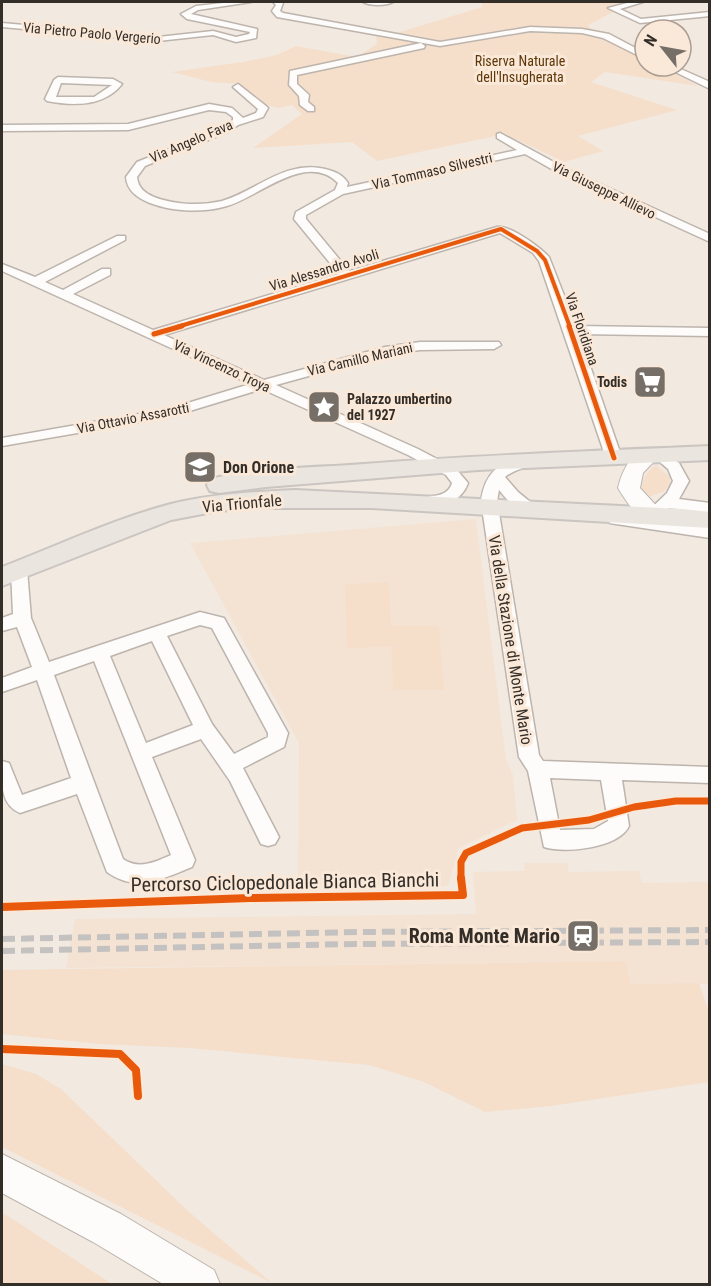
<svg xmlns="http://www.w3.org/2000/svg" width="711" height="1286" viewBox="0 0 711 1286" font-family="'Roboto Condensed',sans-serif">
  <style>
    .built { fill: #f4e3d3 }
    .green { fill: #f5dfcb }
    .lines { fill: none; stroke-linecap: round; stroke-linejoin: round }
    .street-casing { stroke: #bcb4ad; stroke-width: 3 }
    .secondary-casing { stroke: #bcb4ad; stroke-width: 2 }
    .primary-casing { stroke: #cac5c1; stroke-width: 4 }
    .street { fill: #fdfcfa; fill-rule: evenodd }
    .secondary { fill: #fdfcfa; fill-rule: evenodd }
    .primary { fill: #eae5df; fill-rule: evenodd }
    .rail { stroke: #c4c2c0; stroke-width: 6; stroke-dasharray: 13 6; stroke-linecap: butt }
    .cycleway-far3-casing { stroke: #fae8d8; stroke-width: 6 }
    .cycleway-far2-casing { stroke: #fae8d8; stroke-width: 8 }
    .cycleway-far1-casing { stroke: #fae8d8; stroke-width: 10 }
    .cycleway-casing { stroke: #fae8d8; stroke-width: 12 }
    .cycleway-far3 { stroke: #e8590c; stroke-width: 4 }
    .cycleway-far2 { stroke: #e8590c; stroke-width: 5 }
    .cycleway-far1 { stroke: #e8590c; stroke-width: 7 }
    .cycleway { stroke: #e8590c; stroke-width: 8 }
    .labels { text-anchor: middle; stroke-width: 6; stroke-linejoin: round; paint-order: stroke }
    .far-street-label { font-size: 14px; fill: #342e28; stroke: #fae8d8 }
    .far-park-label { font-size: 14px; fill: #5e3707; stroke: #fae8d8 }
    .far-poi-label { font-size: 14px; font-weight: bold; fill: #342e28; stroke: #fae8d8; text-anchor: end }
    .poi-label { font-size: 16px; font-weight: bold; fill: #342e28; stroke: #fae8d8; text-anchor: start }
    .street-label { font-size: 16px; fill: #342e28; stroke: #fae8d8 }
    .near-street-label { font-size: 20px; fill: #342e28; stroke: #fae8d8 }
    .near-poi-label { font-size: 20px; font-weight: bold; fill: #342e28; stroke: #fae8d8; text-anchor: end }
  </style>
  <rect width="100%" height="100%" fill="#f2e9e0"/>
  <path class="built" d="M476,519l30,241 7,15 4,45 -58,28 -11,38 -150,-1 1,-142 -109,-200z
    M524,863h43l2,9 70,-1 3,12 67,-1v102h-78l-5,-23 -560,7 9,-49 401,-5 -3,-42 52,-1z"/>
  <path class="green" d="M481,2h150l-19,3 1,7 -25,13 1,2 56,31v8h16l37,20 -93,-14 -14,10 86,28 -99,26 25,15 -39,11 -59,-28 -128,27 -25,-19 -99,6 49,-34 -10,-9 -13,3 -12,-3 -27,-21 -29,-2 -39,-10 71,-10 34,-7 19,-9 61,11 20,-13 -1,-9 13,-4 8,2 85,-26z
    M656,465l14,12v7l-7,8 -18,6 -4,-3c0,-13 4,-23 15,-30z
    M389,582l2,44h48l5,64h-51l-2,-44 -44,3 -2,-65z
    M626,961l5,23 68,-1 10,29v70l-158,24 -66,6 -61,-30 -55,-17 -180,-17 -89,-4 -98,-10v-64z
    M2,1064l34,10 25,15 127,122 84,72 -270,-136z
    M2,1213l6,3 104,68h-110z"/>
  <g class="lines">
    <defs>
      <path id="street" d="M232,2h19l-53,8 -7,4 66,15 -1,9 -20,4 -23,-7 -55,6 -156,-14v-4l156,14 55,-6 23,6 13,-3 1,-2 -63,-13 -6,-5 15,-8z
        M273,2l10,1 -3,8 3,2 157,29 90,-15 52,2 27,5 36,19v6l-42,-21 -21,-5 -52,-2 -90,15 -163,-29 -5,-6 4,-6z
        M363,2h30c-7,4 -23,4 -30,0z
        M631,2h12l-23,7 21,10 69,-7v4l-70,7 -32,-15z
        M421,43l4,3 -1,2 -127,27v9l12,11 -1,7 6,5v4h-6l-8,-6 -1,-9 -10,-11 1,-14z
        M663,66h11l36,16v7z
        M58,77l55,2 9,5c-18,23 -49,22 -75,17l-2,-2 9,-19zM61,83l51,2 -18,12h-38z
        M238,84l28,22 2,2 -5,9 -25,8 -8,6 -85,35 -8,11c1,11 8,16 17,20 20,8 47,9 68,4 36,-11 63,-41 103,-32 11,3 17,5 23,14l-1,4 170,-37 -20,-12v-4l3,-1 63,34 147,67v8l-155,-71 -30,-17 -182,40 -37,21v4l43,52 148,-44c13,-2 43,20 52,30l27,69 134,2v8l-131,-2 43,124 -3,3h-10l-3,-3 -67,-197 -6,-8 -33,-20 -336,102 100,45 121,-33 35,-5h79l2,3 -7,4 -74,1 -35,5 -109,30 142,64 38,20 12,14c-6,18 -28,27 -46,23l-2,-4 2,-4c12,-3 26,-1 30,-15l-6,-8 -38,-20 -146,-66 -92,28 -168,29v-8l166,-29 82,-25 -248,-113v-7l33,13 82,-41h8v4l-80,42 18,8 39,-21h8v6l-37,19 80,36 186,-56 -45,-55 2,-7 39,-22 3,-7c-32,-32 -79,14 -111,23 -24,7 -53,6 -77,-3 -12,-5 -23,-12 -24,-26l11,-15 87,-35 9,-7v-3l-7,-5 -17,-2 -81,20 -126,1v-6l126,-1 81,-20 23,4 11,10 13,-5 2,-4 -25,-22z
        M659,450l20,13 10,18 -10,18 31,4v10l-41,-5 -10,10 -6,1 57,8v11l-94,-14 -6,-1 -2,-4 2,-4 6,-1 37,5 -8,-5 22,-21 6,-12 -5,-12 -16,-14z
        M525,456l5,2 3,3c-6,7 -20,9 -28,16l13,15 21,17 -2,4c-15,4 -30,-13 -38,-23l-2,11 42,254 4,6 167,6v16l-88,-3 7,46c-10,22 -64,28 -85,21l-16,-76 -9,-14 -38,-256c4,-28 17,-38 44,-45zM550,778l51,2 7,41 -14,8 -34,1z
        M19,564l6,2 2,4 4,48 18,44 151,-50 24,6 64,115 -4,14 -41,21 36,69 -4,7 -7,2 -7,-2 -31,-63 -29,-42 -49,18 43,103 -3,7c-30,12 -56,26 -85,5l-30,-78 -57,19c-20,-9 -18,-29 -18,-52l7,2 13,32 49,-17 -34,-98 -35,12v-14l30,-11 -15,-40 -15,4v-13l11,-4 -2,-44 2,-4zM200,625l12,3 56,105v4l-34,17 -22,-30 -45,-88zM152,641l41,84 -47,18 -36,-87zM94,661l77,194c-16,7 -32,15 -48,4l-69,-184z"/>
      <path id="secondary" d="M648,449l8,2 3,5 -16,17 -3,15 24,26 -3,5c-21,6 -33,-15 -43,-31 4,-17 12,-34 30,-39z
        M2,1154l119,60 93,56 6,14h-57l-70,-42 -91,-49z"/>
      <path id="primary" d="M710,446v14l-232,10 -212,17 -47,6 -9,-2 -3,-6 3,-6c49,-12 104,-11 154,-15 115,-9 230,-13 346,-18z
        M295,490l387,19 28,3v16l-338,-20h-116l-38,3 -47,9 -169,66v-19c55,-21 111,-48 169,-63 40,-10 82,-12 124,-14z"/>
    </defs>
    <use href="#street" class="street-casing"/>
    <use href="#secondary" class="secondary-casing"/>
    <use href="#primary" class="primary-casing"/>
    <use href="#street" class="street"/>
    <use href="#secondary" class="secondary"/>
    <use href="#primary" class="primary"/>
    <path class="rail" d="M2,939l356,-7 352,-2
      M2,951l354,-7 354,-2"/>
    <defs>
      <path id="cycleway-far3" d="M177,327l324,-98 36,22 8,9 25,67"/>
      <path id="cycleway-far2" d="M569,326l45,132
        M154,334l28,-8"/>
      <path id="cycleway-far1" d="M461,880v-18l5,-9 56,-25 67,-8 45,-13 42,-6h34"/>
      <path id="cycleway" d="M2,907l248,-9 213,-3 -2,-17
        M2,1049l118,5 16,16 2,26"/>
    </defs>
    <use href="#cycleway-far3" class="cycleway-far3-casing"/>
    <use href="#cycleway-far2" class="cycleway-far2-casing"/>
    <use href="#cycleway-far1" class="cycleway-far1-casing"/>
    <use href="#cycleway" class="cycleway-casing"/>
    <use href="#cycleway-far3" class="cycleway-far3"/>
    <use href="#cycleway-far2" class="cycleway-far2"/>
    <use href="#cycleway-far1" class="cycleway-far1"/>
    <use href="#cycleway" class="cycleway"/>
  </g>
  <defs>
    <symbol id="supermarket-square" viewBox="-11 -11 22 22"><rect x="-9" y="-9" width="18" height="18" rx="4" fill="#766f68" stroke="#fae8d8"/><path d="M-6-5.5h2.5l.6 2H6L4.5 2H-2.5L-4.4-4H-6ZM-1.5 3.2a1.3 1.3 0 1 0 .1 0ZM3 3.2a1.3 1.3 0 1 0 .1 0Z" fill="#fff"/></symbol>
    <symbol id="sight-square" viewBox="-11 -11 22 22"><rect x="-9" y="-9" width="18" height="18" rx="4" fill="#766f68" stroke="#fae8d8"/><path d="M0-6L1.8-2.2L6-1.7L2.9 1.2L3.7 5.4L0 3.3L-3.7 5.4L-2.9 1.2L-6-1.7L-1.8-2.2Z" fill="#fff"/></symbol>
    <symbol id="school-square" viewBox="-11 -11 22 22"><rect x="-9" y="-9" width="18" height="18" rx="4" fill="#766f68" stroke="#fae8d8"/><path d="M0-5L7-2L0 1L-7-2ZM-4 1L0 2.5L4 1V4Q0 6-4 4Z" fill="#fff"/></symbol>
    <symbol id="station-square" viewBox="-11 -11 22 22"><rect x="-9" y="-9" width="18" height="18" rx="4" fill="#766f68" stroke="#fae8d8"/><path d="M-3-6H3Q5-6 5-4V2Q5 4 3 4L4.5 6H3L1.5 4h-3L-3 6H-4.5L-3 4Q-5 4-5 2V-4Q-5-6-3-6ZM-3.5-4v3h7v-3ZM-3.5 1v1.5H-2V1ZM2 1v1.5H3.5V1Z" fill="#fff"/></symbol>
  </defs>
  <g fill-rule="evenodd">
    <use href="#supermarket-square" x="631" y="363" width="38" height="38"/>
    <use href="#sight-square" x="305" y="388" width="38" height="38"/>
    <use href="#school-square" x="181" y="448" width="38" height="38"/>
    <use href="#station-square" x="564" y="917" width="38" height="38"/>
  </g>
  <g class="labels">
    <g class="far-street-label">
      <text transform="translate(92 33) rotate(5)" y="5">Via Pietro Paolo Vergerio</text>
      <text transform="translate(191 141) rotate(-23)" y="5">Via Angelo Fava</text>
      <text transform="translate(432 171) rotate(-13)" y="5">Via Tommaso Silvestri</text>
      <text transform="translate(604 190) rotate(26)" y="5">Via Giuseppe Allievo</text>
      <text transform="translate(324 270) rotate(-17)" y="5">Via Alessandro Avoli</text>
      <text transform="translate(582 329) rotate(71)" y="5">Via Floridiana</text>
      <text transform="translate(360 359) rotate(-13)" y="5">Via Camillo Mariani</text>
      <text transform="translate(222 366) rotate(25)" y="5">Via Vincenzo Troya</text>
      <text transform="translate(133 418) rotate(-11)" y="5">Via Ottavio Assarotti</text>
    </g>
    <g class="far-park-label">
      <text x="520" y="66">Riserva Naturale<tspan x="520" dy="16">dell'Insugherata</tspan></text>
    </g>
    <g class="far-poi-label">
      <text x="627" y="387">Todis</text>
      <text x="347" y="404" text-anchor="start">Palazzo umbertino<tspan x="347" dy="16">del 1927</tspan></text>
    </g>
    <g class="poi-label">
      <text x="223" y="473">Don Orione</text>
    </g>
    <g class="street-label">
      <text transform="translate(242 503) rotate(-5)" y="6">Via Trionfale</text>
      <text transform="translate(511 640) rotate(81)" y="6">Via della Stazione di Monte Mario</text>
    </g>
    <g class="near-street-label">
      <text transform="translate(285 882) rotate(-1)" y="7">Percorso Ciclopedonale Bianca Bianchi</text>
    </g>
    <g class="near-poi-label">
      <text x="560" y="943">Roma Monte Mario</text>
    </g>
  </g>
  <rect width="711" height="1286" fill="none" stroke="#342e28" stroke-width="6"/>
  <g transform="translate(663 48) rotate(301)"><circle r="28" fill="#fae8d8" stroke="#ab9e92" stroke-width="1.5"/>
  <path d="M0-4.5L10 22L0 15L-10 22Z" fill="#766f68"/>
  <text y="-9" font-size="16" font-weight="bold" text-anchor="middle" fill="#342e28">N</text>
  </g>
</svg>
